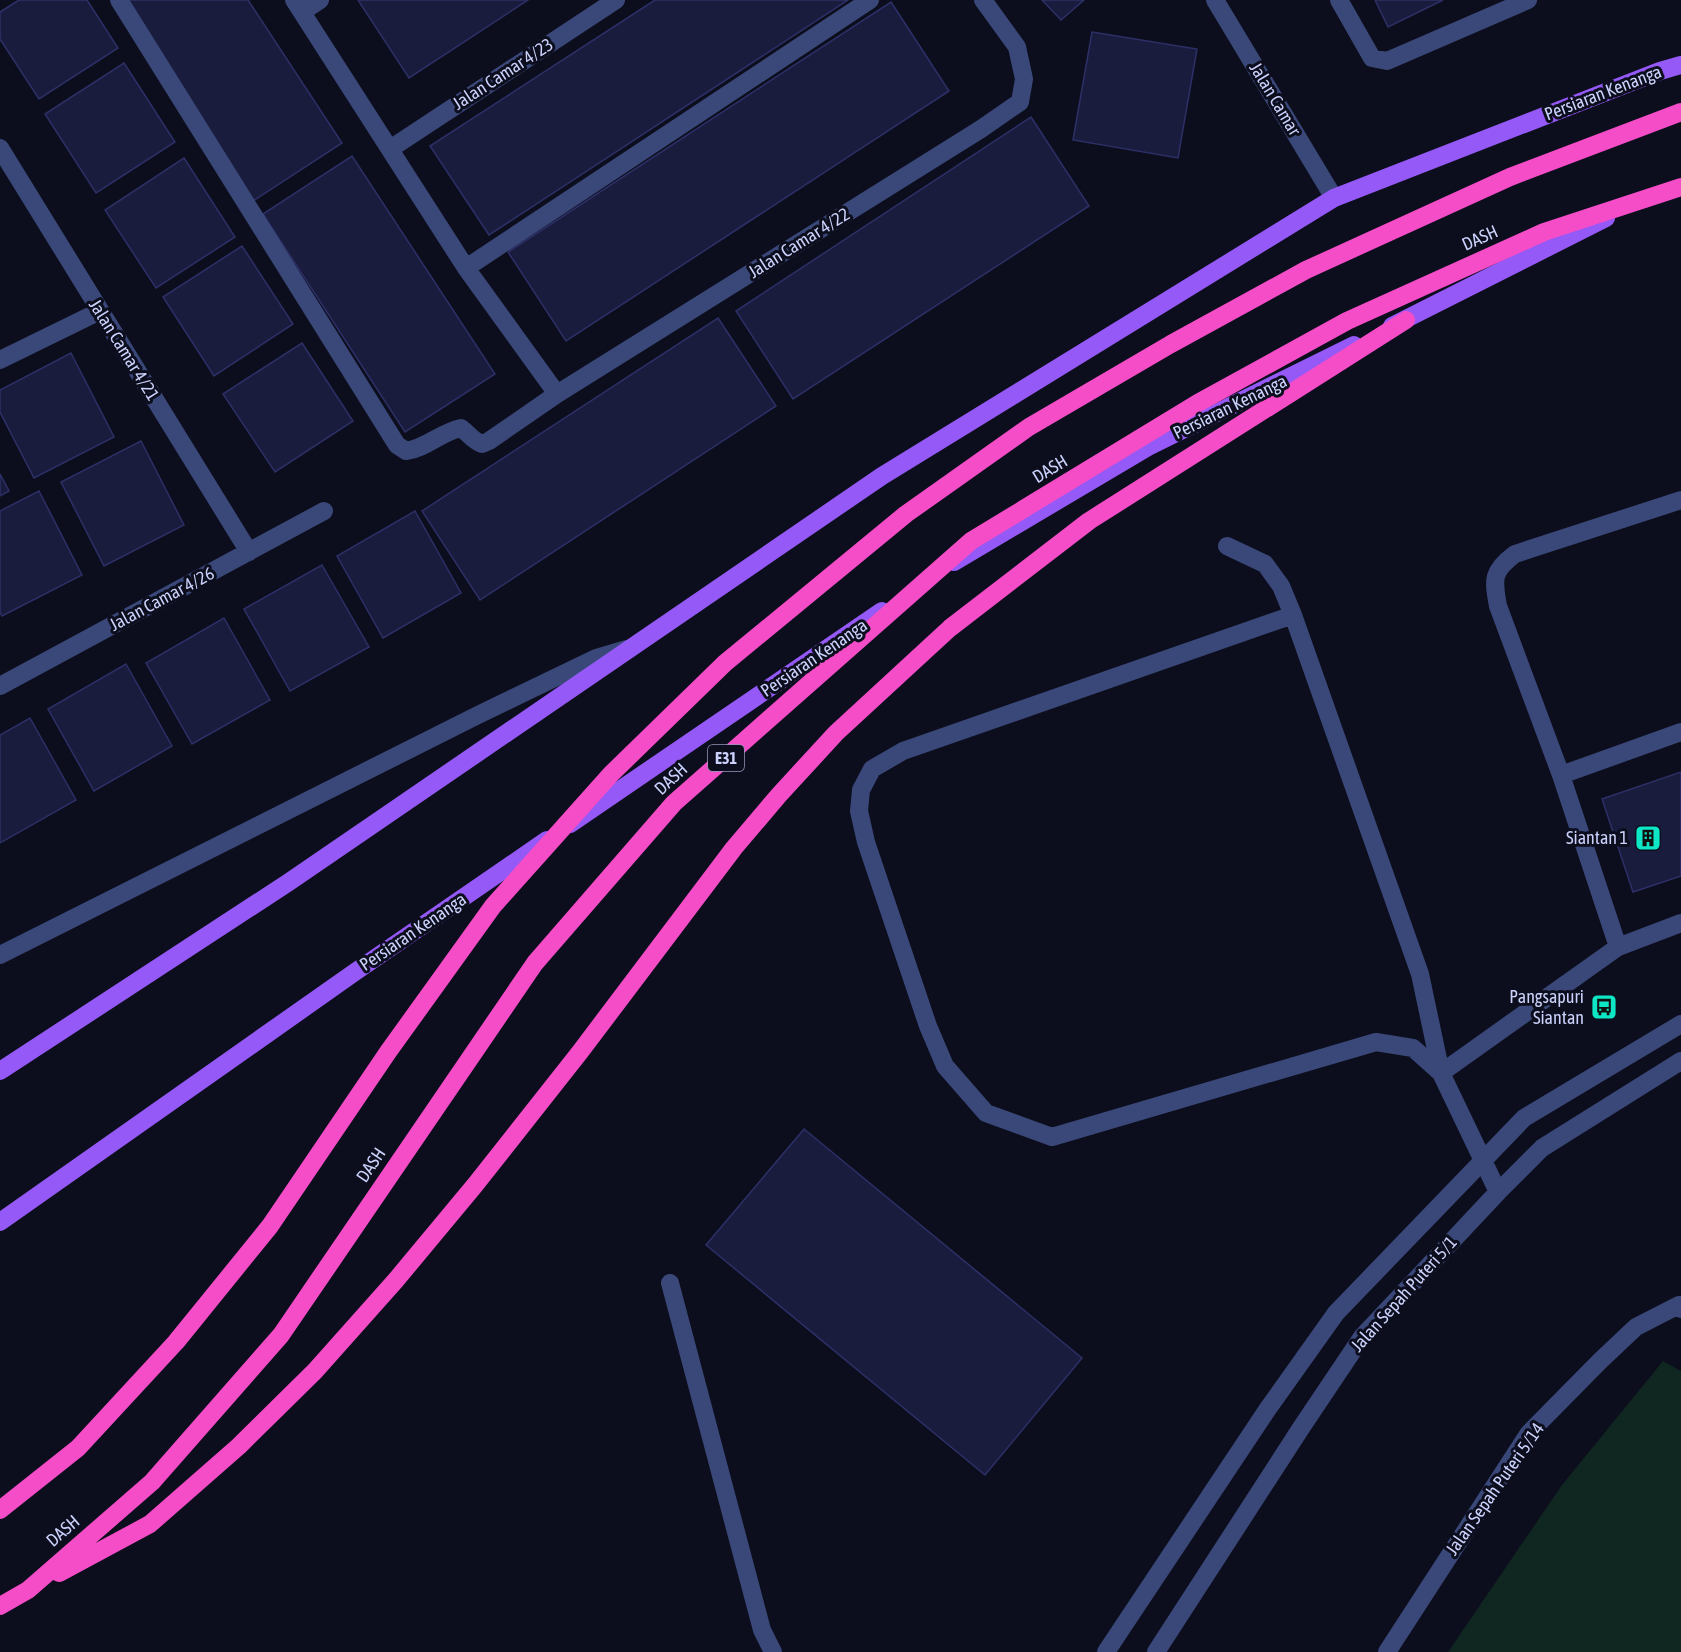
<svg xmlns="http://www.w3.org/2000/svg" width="1681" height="1652" viewBox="0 0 1681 1652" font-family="'Asap Condensed',sans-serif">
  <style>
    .green { fill: #102620 }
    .building { fill: #1a1c3d; stroke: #2d3067; stroke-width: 1.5 }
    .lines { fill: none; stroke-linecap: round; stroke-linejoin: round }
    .minor { stroke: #3a4879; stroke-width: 18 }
    .major { stroke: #9459f6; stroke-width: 18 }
    .highway { stroke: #f54dc8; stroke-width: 18 }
    .labels { text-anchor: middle; stroke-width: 6; stroke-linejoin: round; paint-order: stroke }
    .shield { fill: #0d0e1d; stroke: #9297b9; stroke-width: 1.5 }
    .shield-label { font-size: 16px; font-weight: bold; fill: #cbd2fc }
    .street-label { font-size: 18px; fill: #cbd2fc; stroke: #0d0e1d }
    .poi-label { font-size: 18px; fill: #cbd2fc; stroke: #0d0e1d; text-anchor: end }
  </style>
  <rect width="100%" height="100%" fill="#0d0e1d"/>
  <path class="green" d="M1663,1361l18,10v281h-233l114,-167z"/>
  <path class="building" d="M19,0h68l31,48 -79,51 -39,-60v-27z
    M120,0h128l94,143 -89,58z
    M358,0h170l-119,78z
    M655,0h193l-359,235 -59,-89z
    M1042,0h42l-23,20z
    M1375,0h68l-55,27z
    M891,2l58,89 -383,250 -58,-89z
    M1092,32l105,17 -19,109 -105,-18z
    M124,63l51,79 -79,51 -51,-79z
    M1031,117l58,89 -296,193 -57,-88z
    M352,156l143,218 -90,58 -142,-218z
    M184,158l51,79 -79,51 -51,-78z
    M242,246l51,78 -79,52 -51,-79z
    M718,318l58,88 -296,194 -58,-89z
    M302,343l51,78 -78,51 -52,-78z
    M71,353l43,84 -80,41 -34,-66v-22z
    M141,441l43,84 -80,41 -43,-84z
    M0,474l9,17 -9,5z
    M39,491l43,84 -80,41 -2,-4v-101z
    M415,511l46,82 -78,45 -46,-82z
    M322,565l47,82 -79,44 -46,-82z
    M224,618l46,82 -78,44 -46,-81z
    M126,664l46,82 -78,45 -46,-82z
    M30,718l46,82 -76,43v-108z
    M1681,772v104l-48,16 -31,-93z
    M804,1129l278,229 -97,117 -279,-230z"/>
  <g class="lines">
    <path class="minor" d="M119,0l278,445 9,6c21,-3 35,-19 55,-23 7,5 12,13 21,16l7,-3 68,-47 424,-265 39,-27 4,-23 -7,-32 -34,-47
      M294,0l172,268 91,126
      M1215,0l119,198
      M1339,0l33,58 15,3 141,-61
      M302,12l18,-12
      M0,148l249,404
      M390,149l226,-149
      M466,268l404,-268
      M0,360l100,-49
      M1227,546l38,18 16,22 12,29 127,359 21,99 177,-126 63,-24
      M1293,615l-390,136 -31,18 -11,21 -2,21 7,31 62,184 17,40 41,47 66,24 324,-95 37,6 28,25 57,119
      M0,686l324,-175
      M1561,775l120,-43
      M1618,947l-57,-172 -63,-169c-5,-27 -6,-35 17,-52l166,-54
      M0,955l478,-240 118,-57 30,-9
      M670,1283l92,347 11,22
      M1106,1652l161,-242 69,-97 188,-195 157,-94
      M1156,1652l145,-224 61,-91 136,-145 44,-44 139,-87
      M1387,1652l142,-219 71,-72 36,-34 43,-22 2,4"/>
    <path class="major" d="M1392,326l214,-108
      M954,562l194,-115 206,-102
      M570,824l312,-213
      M0,1071l289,-189 593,-406 452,-278 326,-127 21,-6
      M0,1222l355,-250 192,-132"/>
    <path class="highway" d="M0,1510l78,-62 98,-106 94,-116 118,-174 105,-146 118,-132 114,-111 181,-149 123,-87 142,-83 135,-74 204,-93 171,-65
      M59,1573l91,-49 89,-78 76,-75 81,-91 79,-95 105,-133 154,-204 45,-53 57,-62 114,-105 139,-107 317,-201
      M0,1606l28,-16 124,-108 129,-147 254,-372 139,-160 297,-262 227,-138 149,-82 197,-89 137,-45"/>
  </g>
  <defs>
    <symbol id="building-square" viewBox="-11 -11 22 22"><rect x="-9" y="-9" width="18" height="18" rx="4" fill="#0de7c6" stroke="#0d0e1d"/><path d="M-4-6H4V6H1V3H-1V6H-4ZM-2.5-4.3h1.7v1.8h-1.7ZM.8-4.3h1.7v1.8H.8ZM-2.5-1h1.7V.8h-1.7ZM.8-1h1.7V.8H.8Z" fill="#111"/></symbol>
    <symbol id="bus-square" viewBox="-11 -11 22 22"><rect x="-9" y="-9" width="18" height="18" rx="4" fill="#0de7c6" stroke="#0d0e1d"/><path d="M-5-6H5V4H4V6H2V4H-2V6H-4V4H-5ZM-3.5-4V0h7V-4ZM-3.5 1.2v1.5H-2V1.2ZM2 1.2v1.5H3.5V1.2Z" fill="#111"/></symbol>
  </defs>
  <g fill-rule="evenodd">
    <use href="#building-square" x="1633" y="823" width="30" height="30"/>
    <use href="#bus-square" x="1589" y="992" width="30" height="30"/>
  </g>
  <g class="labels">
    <rect class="shield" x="708" y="745" width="36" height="26" rx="4.5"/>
    <g class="shield-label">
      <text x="726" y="764">E31</text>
    </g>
    <g class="street-label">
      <text transform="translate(503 74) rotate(-33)" y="6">Jalan Camar 4/23</text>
      <text transform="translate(1603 93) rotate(-21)" y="6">Persiaran Kenanga</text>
      <text transform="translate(1275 99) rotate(59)" y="6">Jalan Camar</text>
      <text transform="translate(1480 238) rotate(-24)" y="6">DASH</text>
      <text transform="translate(799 243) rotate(-32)" y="6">Jalan Camar 4/22</text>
      <text transform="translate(124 350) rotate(58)" y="6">Jalan Camar 4/21</text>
      <text transform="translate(1230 407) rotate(-26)" y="6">Persiaran Kenanga</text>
      <text transform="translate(1050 469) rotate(-31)" y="6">DASH</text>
      <text transform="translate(162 599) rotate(-28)" y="6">Jalan Camar 4/26</text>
      <text transform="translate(814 658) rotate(-34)" y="6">Persiaran Kenanga</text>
      <text transform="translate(671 779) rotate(-43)" y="6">DASH</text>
      <text transform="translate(413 932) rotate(-34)" y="6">Persiaran Kenanga</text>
      <text transform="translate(371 1165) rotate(-56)" y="6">DASH</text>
      <text transform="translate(1404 1294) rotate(-48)" y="6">Jalan Sepah Puteri 5/1</text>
      <text transform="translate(1495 1489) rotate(-55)" y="6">Jalan Sepah Puteri 5/14</text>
      <text transform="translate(63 1531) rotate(-41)" y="6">DASH</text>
    </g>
    <g class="poi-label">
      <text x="1628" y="844">Siantan 1</text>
      <text x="1584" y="1003">Pangsapuri<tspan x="1584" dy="21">Siantan</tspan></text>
    </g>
  </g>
</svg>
